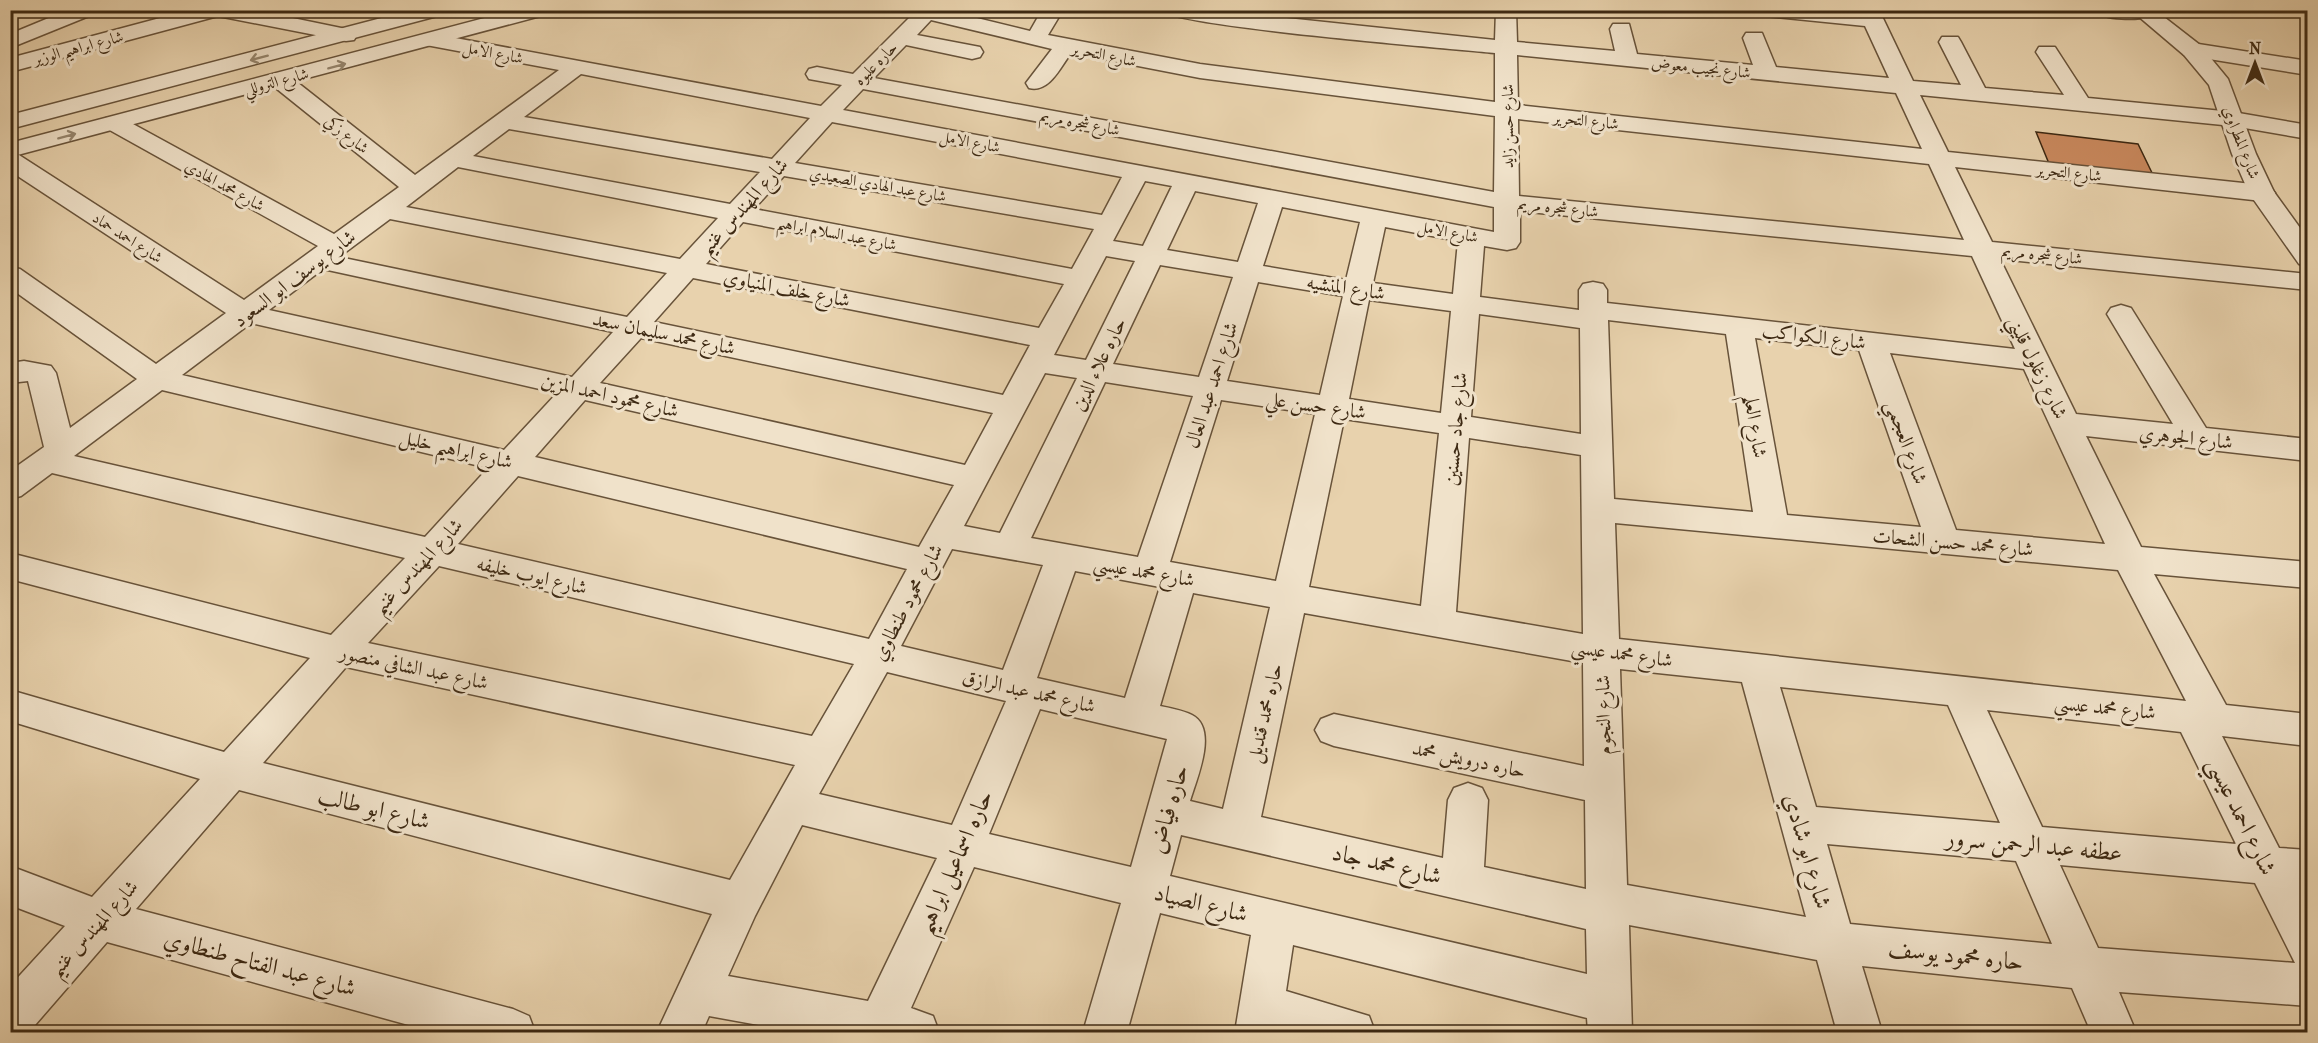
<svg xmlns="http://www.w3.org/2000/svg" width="2318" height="1043" viewBox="0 0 2318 1043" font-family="'IM FELL French Canon',Amiri,serif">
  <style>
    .building { fill: #ca8a5f; stroke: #3d2913; stroke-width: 1.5 }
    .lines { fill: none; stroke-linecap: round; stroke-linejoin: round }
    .minor-casing { stroke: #68533a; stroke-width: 3 }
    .tertiary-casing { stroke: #68533a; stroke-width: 3 }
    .minor { fill: #f0e2ca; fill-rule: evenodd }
    .tertiary { fill: #f0e2ca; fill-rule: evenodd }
    .oneway { stroke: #96866e }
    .labels { text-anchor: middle; stroke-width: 6; stroke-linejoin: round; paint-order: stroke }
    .far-street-label { font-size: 16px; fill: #3d2913; stroke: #f0e2ca }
    .street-label { font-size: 20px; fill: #3d2913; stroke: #f0e2ca }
    .near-street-label { font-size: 24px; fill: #3d2913; stroke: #f0e2ca }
  </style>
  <rect width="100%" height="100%" fill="#e8d2ad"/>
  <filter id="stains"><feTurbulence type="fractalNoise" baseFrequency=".00333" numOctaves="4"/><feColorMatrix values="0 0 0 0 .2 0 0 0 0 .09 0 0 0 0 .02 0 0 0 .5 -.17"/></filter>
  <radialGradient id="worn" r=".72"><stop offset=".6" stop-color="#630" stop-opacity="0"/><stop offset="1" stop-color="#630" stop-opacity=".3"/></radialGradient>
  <path class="building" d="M2036,132l102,12 17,35 -105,-13z"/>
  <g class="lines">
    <defs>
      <path id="minor" d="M68,10h29l-3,4 -84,34v-14z
        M190,10h64l92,19 8,1 3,5 -3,5 -8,1 -128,-25 -208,56v-14z
        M905,10h39l86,21 12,-21h21l-15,25 152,29 295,38v-49c-39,-4 -324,-27 -335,-43h51l284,30 1,-30h20l1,32 98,9 -5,-22 3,-5h16l8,30 116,11 -10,-27 3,-5h16l14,34 113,11 -24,-52 -100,-10 -10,-6h124l34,71 48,4 -22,-43 3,-5h16l3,5 24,46 79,7 -28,-43 3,-5h16l33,51 145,14 75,13v14l-75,-13 -313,-31 28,57 314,33 9,3 4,5 -4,5 -9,3 -307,-34 37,75 316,32v16l-308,-31 76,155 97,10 -66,-110 4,-6 10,-3 10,3 75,120 102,11v22l-222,-25 55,111 167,15v26l-154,-14 72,131 82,9v32l-86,-10 57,112 29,2v38l-8,-1 8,15v104l-189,-14 17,40h-45l-19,-44 -210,-22 20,66h-45l-20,-72 -188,-35 3,107h-44l-1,-14 -294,-73 -7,46 83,25 6,16h-140l16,-97 -91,-22 -33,119h-44l38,-129 -147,-36 -63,141 22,8 6,16h-141l-89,-16 -7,16h-45l55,-118 -473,-124 -103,119 377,100 16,7 6,16h-101l-327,-90 -78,90h-19v-46l55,-60 -55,-21v-39l82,31 108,-118 -190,-58v-31l214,62 86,-94 -300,-79v-26l321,82 74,-77 -353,-85 -31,23 -11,3v-28l34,-24 -16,-66 -18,2v-20l14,-2 27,5 5,7 14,55 67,-49 -127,-91v-21l10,2 136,95 70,-51 -216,-142v-18l9,2 225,145 74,-54 -212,-118 -4,-5 4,-5h16l212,116 65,-47 -127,-102 -3,-5 3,-5h16l127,100 144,-105 -133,-25 -3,-5 3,-5 8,-1 387,72 21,-21 -33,-6 -3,-5 3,-5 8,-2 36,7 59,-59zM931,20l121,29 -26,34 3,5c20,5 31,-20 42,-35l129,25 295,38 -1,76 -620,-114 32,-33 66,14 8,-2 3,-5 -3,-5 -63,-12zM1517,55l379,38 26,56 -404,-44zM581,74l229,44 -38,41 -248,-42zM863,89l631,118v25l-651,-122zM1518,119l411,45 35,76 -445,-44zM832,122l290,55 -20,38 -307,-52zM509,129l251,43 -30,32 -257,-48zM458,167l260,51 -38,41 -274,-52zM784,176l310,53 -22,40 -318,-60zM1145,181l27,5 -29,60 -30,-5zM1195,191l63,12 -20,59 -71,-12zM1282,207l78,15 -14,58 -83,-14zM1520,211l452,45 43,93 -408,-46v-13l-4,-6 -10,-2 -10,2 -4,6v20l-99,-13 4,-51 23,4 9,-2 4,-6zM390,219l277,54 -40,44 -288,-60zM743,222l321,62 -25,44 -333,-64zM1385,227l73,14 -5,53 -80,-11zM1106,256l29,5 -49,99 -32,-5zM1160,265l73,12 -34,100 -86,-13zM323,269l290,63 -41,45 -303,-67zM693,278l337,67 -27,50 -349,-73zM1258,282l85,14 -23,99 -93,-14zM1369,300l82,11 -10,102 -92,-14zM1479,314l101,14 1,106 -110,-17zM1608,320l118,14 27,178 -139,-13zM251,323l306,70 -53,57 -322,-75zM641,338l352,75 -28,52 -365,-82zM1755,338l104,12 62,177 -134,-12zM1890,353l134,16 81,175 -149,-14zM1045,373l32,5 -77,155 -36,-7zM1105,382l88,14 -55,161 -107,-19zM162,390l326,78 -63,69 -351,-81zM585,400l369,85 -35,62 -384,-90zM1221,400l94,14 -39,167 -106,-19zM1344,419l95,14 -18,173 -112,-19zM1469,438l112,17 2,179 -127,-22zM518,476l389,93 -38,70 -411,-95zM1615,523l503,47 68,131 -567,-62zM952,549l91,16 -40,105 -102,-24zM439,566l415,98 -42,72 -444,-93zM1075,571l85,16 -35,111 -88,-20zM1193,593l77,14 -47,202 -33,-8c6,-21 29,-72 2,-86 -10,-5 -22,-7 -32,-9zM1304,613l279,50 1,103 -250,-52 -13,5 -6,11 6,11 13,5 251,54 1,89 -102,-22 4,-67 -6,-12 -14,-5 -14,5 -6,12 -5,58 -182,-41zM346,667l449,98 -65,115 -467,-117zM1620,669l122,13 64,235 -179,-32zM887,672l119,29 -54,124 -133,-31zM1780,687l168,18 52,118 -184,-16zM1040,709l127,30 -36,128 -142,-33zM1987,710l194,22 55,112 -194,-17zM802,825l135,33 -69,143 -140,-25 27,-60zM1181,835l405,94 1,45 -417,-98zM1827,844l189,17 36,83 -202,-20zM2060,865l195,18 40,80 -197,-15z
        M2096,10h56l1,2 -3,4c-12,4 -46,5 -54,-6z
        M2192,43l116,18v14l-124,-20 -3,-5 3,-5z"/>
      <path id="tertiary" d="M412,10h36l-3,4 -435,115v-14z
        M515,10h36l-3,4 -538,143v-14z
        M2131,10h24l45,35 28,34 28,75 18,38 34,47v27l-9,-2 -50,-71 -17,-39 -23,-69 -25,-30z"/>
    </defs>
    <use href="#minor" class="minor-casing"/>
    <use href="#tertiary" class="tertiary-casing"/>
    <use href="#minor" class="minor"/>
    <use href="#tertiary" class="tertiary"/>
  </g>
  <defs><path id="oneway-shaft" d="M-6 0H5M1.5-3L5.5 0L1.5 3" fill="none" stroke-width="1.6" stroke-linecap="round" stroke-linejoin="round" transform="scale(1.5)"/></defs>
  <g class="oneway">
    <use href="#oneway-shaft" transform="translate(259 58) rotate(165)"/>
    <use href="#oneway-shaft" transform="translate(337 66) rotate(-15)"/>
    <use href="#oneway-shaft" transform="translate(67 136) rotate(-15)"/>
  </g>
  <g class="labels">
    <g class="far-street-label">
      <text transform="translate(78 47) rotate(-15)" y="6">شارع ابراهيم الوزير</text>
      <text transform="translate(493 52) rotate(11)" y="6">شارع الامل</text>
      <text transform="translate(1104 54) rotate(12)" y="6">شارع التحرير</text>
      <text transform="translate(875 63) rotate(-45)" y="6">حاره عليوه</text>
      <text transform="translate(1701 67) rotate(6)" y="6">شارع نجيب معوض</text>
      <text transform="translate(276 81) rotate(-15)" y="6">شارع التروللي</text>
      <text transform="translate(1586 120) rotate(6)" y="6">شارع التحرير</text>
      <text transform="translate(1080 122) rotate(11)" y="6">شارع شجره مريم</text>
      <text transform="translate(1507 126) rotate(-90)" y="6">شارع حسن زايد</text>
      <text transform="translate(347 134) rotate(38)" y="6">شارع زكي</text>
      <text transform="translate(970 141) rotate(11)" y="6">شارع الامل</text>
      <text transform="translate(2242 142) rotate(69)" y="6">شارع المطراوي</text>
      <text transform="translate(2069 172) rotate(6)" y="6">شارع التحرير</text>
      <text transform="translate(878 184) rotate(10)" y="6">شارع عبد الهادي الصعيدي</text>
      <text transform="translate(225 185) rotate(29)" y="6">شارع محمد الهادي</text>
      <text transform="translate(1558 207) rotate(6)" y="6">شارع شجره مريم</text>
      <text transform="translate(1448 231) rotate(11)" y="6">شارع الامل</text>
      <text transform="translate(837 233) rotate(11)" y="6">شارع عبد السلام ابراهيم</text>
      <text transform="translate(128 237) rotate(33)" y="6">شارع احمد حماد</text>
      <text transform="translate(2042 254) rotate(6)" y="6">شارع شجره مريم</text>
    </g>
    <g class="street-label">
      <text transform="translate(743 206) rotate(-48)" y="7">شارع المهندس غنيم</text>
      <text transform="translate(294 278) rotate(-37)" y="7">شارع يوسف ابو السعود</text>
      <text transform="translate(1346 287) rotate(9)" y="7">شارع المنشيه</text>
      <text transform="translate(787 288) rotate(11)" y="7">شارع خلف المنياوي</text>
      <text transform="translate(664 333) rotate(12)" y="7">شارع محمد سليمان سعد</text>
      <text transform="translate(1814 336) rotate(7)" y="7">شارع الكواكب</text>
      <text transform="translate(1098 364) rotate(-64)" y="7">حاره علاء الدين</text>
      <text transform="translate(2038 367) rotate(64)" y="7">شارع زغلول قليني</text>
      <text transform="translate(1211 385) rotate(-72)" y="7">شارع احمد عبد العال</text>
      <text transform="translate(610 395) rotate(13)" y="7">شارع محمود احمد المزين</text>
      <text transform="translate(1316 405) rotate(8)" y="7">شارع حسن علي</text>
      <text transform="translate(1756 426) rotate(81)" y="7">شارع العلم</text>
      <text transform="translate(1455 429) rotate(-85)" y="7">شارع جاد حسنين</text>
      <text transform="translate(2186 437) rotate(6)" y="7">شارع الجوهري</text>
      <text transform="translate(1907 442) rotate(70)" y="7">شارع العجمي</text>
      <text transform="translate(456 449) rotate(13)" y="7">شارع ابراهيم خليل</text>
      <text transform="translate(1953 542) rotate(5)" y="7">شارع محمد حسن الشحات</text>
      <text transform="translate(417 566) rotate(-47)" y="7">شارع المهندس غنيم</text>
      <text transform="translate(1144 571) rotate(10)" y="7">شارع محمد عيسي</text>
      <text transform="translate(532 575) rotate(13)" y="7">شارع ايوب خليفه</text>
      <text transform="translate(907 602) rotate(-62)" y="7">شارع محمود طنطاوي</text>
      <text transform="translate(1622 653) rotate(8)" y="7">شارع محمد عيسي</text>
      <text transform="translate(414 667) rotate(12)" y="7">شارع عبد الشافي منصور</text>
      <text transform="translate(1029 691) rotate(13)" y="7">شارع محمد عبد الرازق</text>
      <text transform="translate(2105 707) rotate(6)" y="7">شارع محمد عيسي</text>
      <text transform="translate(1264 713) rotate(-77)" y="7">حاره محمد قنديل</text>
      <text transform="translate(1603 715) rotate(-91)" y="7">شارع النجوم</text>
      <text transform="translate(1469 759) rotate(12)" y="7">حاره درويش محمد</text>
      <text transform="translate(93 928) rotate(-48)" y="7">شارع المهندس غنيم</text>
    </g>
    <g class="near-street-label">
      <text transform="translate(374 808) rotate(14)" y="8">شارع ابو طالب</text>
      <text transform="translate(1168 809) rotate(-74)" y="8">حاره فياض</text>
      <text transform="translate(2242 816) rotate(64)" y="8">شارع احمد عيسي</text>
      <text transform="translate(2034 845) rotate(5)" y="8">عطفه عبد الرحمن سرور</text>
      <text transform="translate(1808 851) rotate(74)" y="8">شارع ابو شادي</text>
      <text transform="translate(954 862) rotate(-66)" y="8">حاره اسماعيل ابراهيم</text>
      <text transform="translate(1387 864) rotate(13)" y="8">شارع محمد جاد</text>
      <text transform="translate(1201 903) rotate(14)" y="8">شارع الصياد</text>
      <text transform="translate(1956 955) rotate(6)" y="8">حاره محمود يوسف</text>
      <text transform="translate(260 963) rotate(15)" y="8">شارع عبد الفتاح طنطاوي</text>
    </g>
  </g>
  <rect width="2318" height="1043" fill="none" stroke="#e8d2ad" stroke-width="36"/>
  <rect x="12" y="12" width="2294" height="1019" fill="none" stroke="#3d2913" stroke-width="3"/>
  <rect x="18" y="18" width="2282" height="1007" fill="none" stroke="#3d2913" stroke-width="1.5"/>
  <g transform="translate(2255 63)" stroke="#f0e2ca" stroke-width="4.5" paint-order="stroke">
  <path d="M0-4.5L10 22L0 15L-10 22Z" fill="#3d2913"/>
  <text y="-9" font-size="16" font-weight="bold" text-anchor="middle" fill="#3d2913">N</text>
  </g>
  <rect width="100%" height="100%" filter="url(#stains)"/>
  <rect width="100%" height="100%" fill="url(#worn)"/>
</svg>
